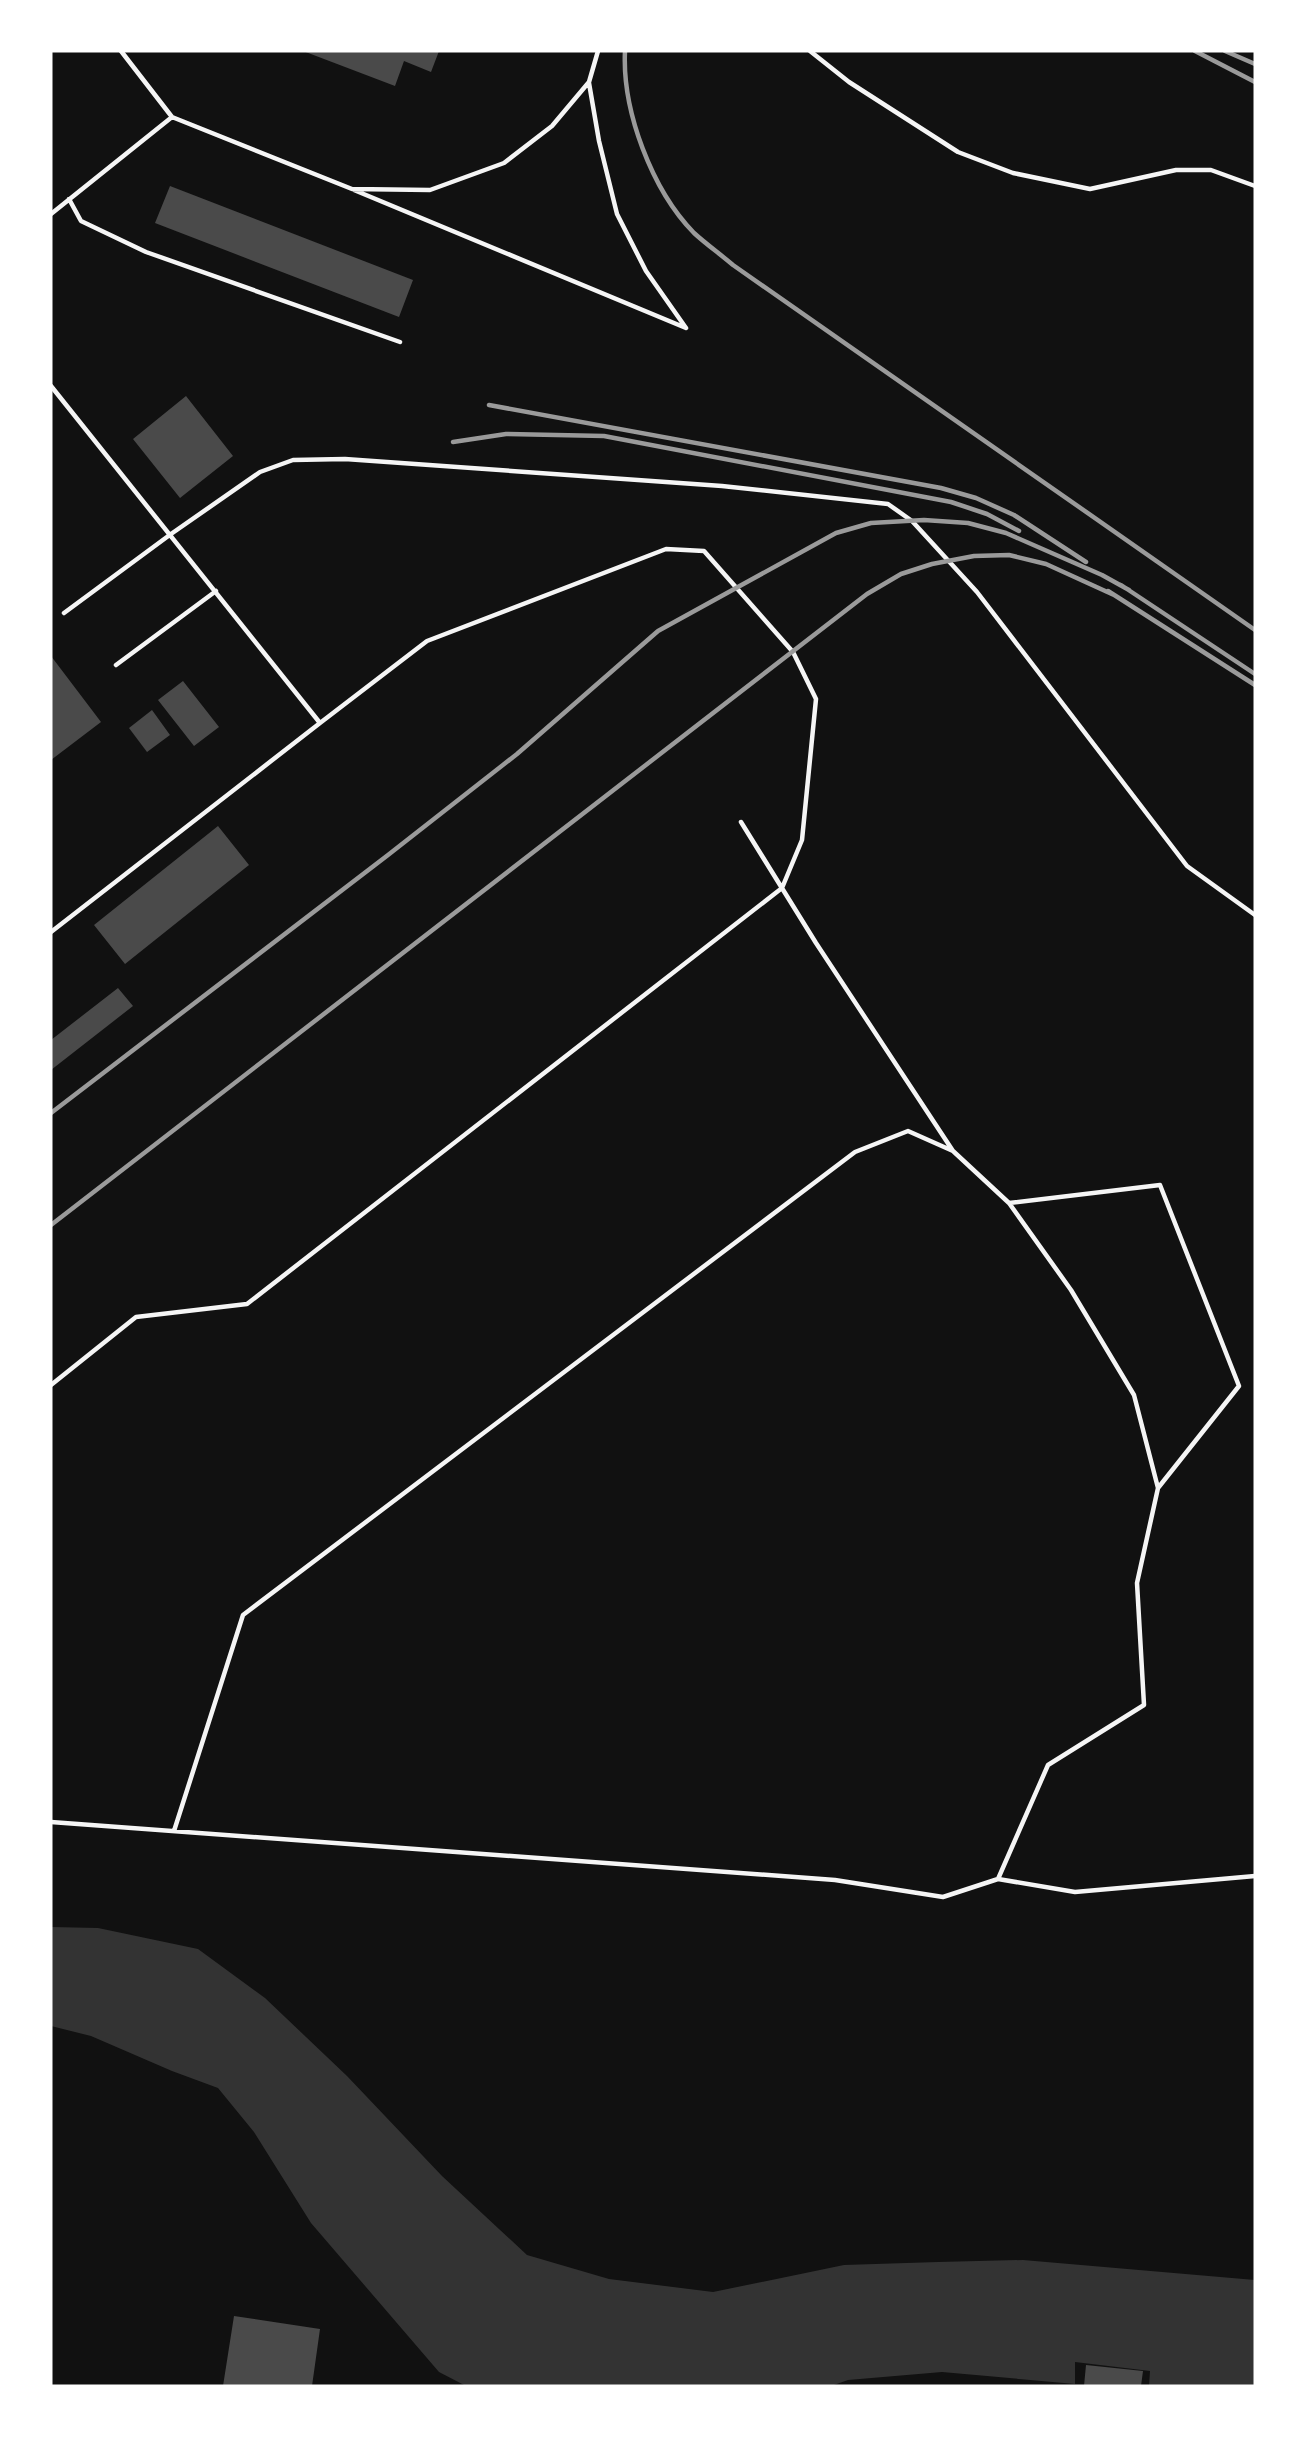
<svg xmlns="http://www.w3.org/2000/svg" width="1306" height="2437" viewBox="0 0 1306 2437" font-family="Mulish,sans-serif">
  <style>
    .water { fill: #333 }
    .building { fill: #4a4a4a }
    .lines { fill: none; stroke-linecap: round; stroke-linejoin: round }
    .service { stroke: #f5f5f5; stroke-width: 4.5 }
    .rail { stroke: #9a9a9a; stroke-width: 4.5 }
  </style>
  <rect width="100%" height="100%" fill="#111"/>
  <path class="water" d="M51,1927l47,1 100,21 67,49 82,78 95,100 85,79 82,24 104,13 131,-27 94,-3 85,-2 232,20v106h-106l1,-15 -75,-9v22l-133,-12 -94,8 -17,6h-365l-27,-14 -128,-149 -57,-91 -36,-44 -46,-17 -81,-35 -40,-10z"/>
  <path class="building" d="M303,51h136l-8,21 -27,-11 -9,25z
    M170,186l243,94 -14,37 -244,-94z
    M186,396l47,60 -53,42 -47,-59z
    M51,656l50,66 -50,38z
    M183,681l36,46 -25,19 -36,-46z
    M152,710l18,25 -23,17 -18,-24z
    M218,826l31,39 -124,99 -31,-39z
    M118,988l15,18 -82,64v-30z
    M234,2316l86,13 -8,57h-89z
    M1086,2365l57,6 -2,15h-57z"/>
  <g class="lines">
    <path class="service" d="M121,51l51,66 180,72 78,1 74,-27 48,-37 37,-44 9,-31
      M810,51l39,31 109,70 55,21 77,16 86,-19h35l44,16
      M589,83l10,58 18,73 29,57 40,57
      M354,190l332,138
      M69,199l12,22 65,31 254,90
      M51,214l121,-97
      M51,386l269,337 -269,209
      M64,613l107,-79 89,-62 33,-12 52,-1 377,27 166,18 24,17 65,71 210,274 68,49
      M116,665l100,-74
      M1009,1203l62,87 63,105 24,93
      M51,1385l85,-68 111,-13 535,-416 20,-48 14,-141 -23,-47 -89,-101 -38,-2 -239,92 -107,82
      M51,1822l784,58 108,17 55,-18 50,-114 96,-60 -7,-122 21,-95 81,-102 -79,-201 -151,18 -56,-52 -137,-208 -75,-121
      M174,1831l69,-216 612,-463 53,-21 45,20
      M998,1879l77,13 180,-16"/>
    <path class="rail" d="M625,51c-3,60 27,139 69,182 12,11 26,21 39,32l522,365
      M1195,51l60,31
      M1225,51l30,13
      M489,405l452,83 35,10 38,17 72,47
      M453,442l53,-8 98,2 347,66 36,12 32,17
      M1121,585l134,89
      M1108,591l147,94
      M51,1113l337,-258 129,-101 141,-123 178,-98 35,-10 53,-3 44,3 38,10 96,42 27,15
      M51,1225l816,-631 34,-20 31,-10 42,-8 35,-1 37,9 68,31"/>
  </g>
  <rect width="1306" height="2437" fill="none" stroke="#ffffff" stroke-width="105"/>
</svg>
